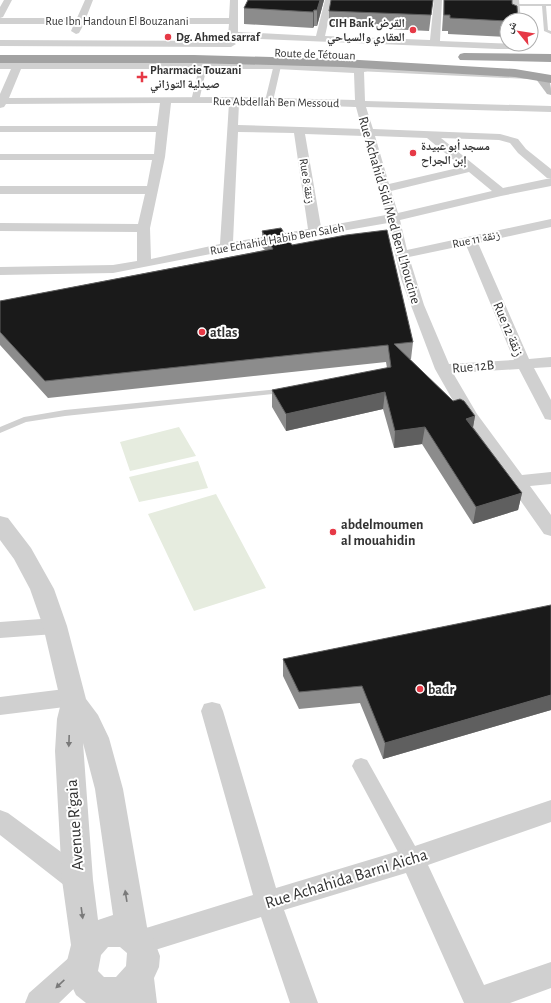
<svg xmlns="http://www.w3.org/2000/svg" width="551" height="1003" viewBox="0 0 551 1003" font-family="'Alegreya Sans','Noto Naskh Arabic',sans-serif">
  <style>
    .green { fill: #e6ecdf }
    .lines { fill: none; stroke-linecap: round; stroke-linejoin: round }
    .service { fill: #d0d0d0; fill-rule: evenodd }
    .pedestrian { fill: #d0d0d0; fill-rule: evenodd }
    .minor { fill: #d0d0d0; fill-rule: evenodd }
    .tertiary { fill: #d0d0d0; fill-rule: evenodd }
    .secondary { fill: #bdbdbd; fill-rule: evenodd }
    .trunk { fill: #a2a2a2; fill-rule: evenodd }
    .wall { fill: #8c8c8c }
    .shaded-wall { fill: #5f5f5f }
    .building { fill: #1a1a1a; stroke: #5f5f5f }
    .oneway { fill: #7a7a7a }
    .poi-dot { fill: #e63946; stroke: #fff; stroke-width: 1.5 }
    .labels { text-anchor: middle; stroke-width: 4; stroke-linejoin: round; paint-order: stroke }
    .far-street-label { font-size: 12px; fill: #333; stroke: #fff }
    .far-poi-label { font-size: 12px; font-weight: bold; fill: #333; stroke: #fff; text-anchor: start }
    .street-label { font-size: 14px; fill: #333; stroke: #fff }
    .poi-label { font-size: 14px; font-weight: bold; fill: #333; stroke: #fff; text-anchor: start }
    .near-street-label { font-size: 17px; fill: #333; stroke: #fff }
  </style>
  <rect width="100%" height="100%" fill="#fff"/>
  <path class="green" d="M179,427l17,29 -66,15 -10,-29z
    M198,461l10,27 -69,14 -10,-25z
    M216,494l50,94 -72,23 -46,-97z"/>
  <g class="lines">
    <path class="service" d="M513,4h38v2h-5l2,24 3,1v3l-7,-3 -2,-25h-27z
      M359,68l169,7 3,2 -3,2 -171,-8v-2z
      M279,389l4,2 -1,2 -217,23 -39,6 -26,11v-6l24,-10 41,-7z"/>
    <path class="pedestrian" d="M200,64h6l1,2 -8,35 -4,2 -4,-2z
      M274,64h6l1,2 -8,35 -4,2 -4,-2z
      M361,758l6,2 52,93 3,6 -3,6 -7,3 -7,-3 -53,-99 3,-6z"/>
    <path class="minor" d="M4,0h8l-9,17 -3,1v-11z
      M85,0h8l-7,18h143l1,-18h8v32l78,4 9,-36h8l-8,36 105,4 4,-40h8l-2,41 80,3 -9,5h-13l-265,-11 -5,-3 1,-11h-145l-5,9 -3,1 -5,-3 3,-7h-74v-6h77z
      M511,0h8l2,20h-10z
      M0,40l231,1 5,3 -5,3 -231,-1z
      M21,56l5,3 -2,4h253l82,4 12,-3 4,1 1,2 -1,2 -11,3 1,29 186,5v6l-185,-5 7,22 127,5 18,5 8,10 25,20v17l-50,10 -101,24 7,30 144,-31v8l-73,16 51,116 22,-2v10l-17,1 17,32v20l-6,-1 -2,-4 -24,-46 -66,4 24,41 45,61 29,-3v12l-21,2 21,29v21l-7,-2 -80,-114 -29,-51 -34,-90 -13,-56 -162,28 -113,22 -113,2v-8l113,-2 24,-4v-29l-137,-1v-8l138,1 7,-30h-145v-8h147l5,-26h-152v-6h154l2,-22h-156v-6h157l3,-23 -154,1 -2,3 -4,1v-14l11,-25h-11v-6h14l4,-6zM21,69h256l77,4 1,27 -121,-3 -225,1zM171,103h58l-9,141 -69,15 -1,-31 15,-71zM239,103l117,4 6,22 -124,-4zM238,132l56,1 14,96 -75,13zM305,134l59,2 22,79 -65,12zM375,136l52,2 35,29 -73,17zM441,138l58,2 11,3 8,10 29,25h4l-48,10zM469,172l23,19 -94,22 -7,-22zM466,245l48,115 -65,4 -25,-59 -15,-48z
      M55,618l7,2 3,6 -3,6 -7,2 -55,4v-16z
      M73,688l8,3 3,6 -3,6 -8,3 -73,9v-18z
      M212,702l8,2 3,7 53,177 136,-41 139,-47v22l-123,43 56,120 67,-23v26l-41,15h-46l-58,-130 -122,37 34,93h-28l-29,-86 -122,38 -9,-4 -4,-9 4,-9 123,-38 -52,-184 3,-7z
      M0,810l8,3 79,58 4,9 -4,9 -9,3 -9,-3 -69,-54z
      M81,951l9,4 4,9 -4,9 -31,30h-34l4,-10 43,-38z"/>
    <path class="tertiary" d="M0,516l8,2 23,30 23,41 13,37 19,73 12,16 11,23 14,51 24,138 5,8 8,21 -1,11 -5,11 3,25h-71l-10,-8 -9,-19 -1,-11 5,-20 -9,-65 -7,-129 2,-32 4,-16 -18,-77 -13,-37 -16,-30 -14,-19zM83,743l12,46 18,126 -15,5 -5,-40zM108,947h12l7,6 -1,13 -10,11h-12l-6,-6 3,-16z"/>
    <path class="secondary" d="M542,75c9,3 9,11 9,20l-4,-1 -11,-15 2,-3z"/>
    <path class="trunk" d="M464,53l87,1v8l-91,-2 -2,-3 2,-3z
      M0,55h194l148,4 173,10 36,6v8l-36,-6 -173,-10 -148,-4h-194z"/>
  </g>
  <path class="wall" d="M324,0l-7,26h-3l-1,2 -69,-4v-16z
    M433,0l-4,31 -100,-5v-15z
    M444,0h68l-5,20v17l-59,-3v-3h-6z
    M262,231l30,14 121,97 -2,17h-2l44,42 22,15 -2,11 49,66 -4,17 -45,14 -51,-80 -28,4 -11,-39 -97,22 -14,-24v-17l115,-22 -1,-6 -338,36 -48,-53v-44l265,-51 -3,-3z
    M551,605v105l-168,49 -23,-56 -61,6 -16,-33v-17z"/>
  <path class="shaded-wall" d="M320,0h4l-7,26v-16z
    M314,10v16l-1,2v-16z
    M385,392l-2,17 -97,22v-17z
    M475,416l-3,17 -6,-14z
    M425,427l-3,17 -28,4 1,-17z
    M522,493l-4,17 -45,14 3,-17z
    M551,695v15l-168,49 2,-16z"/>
  <path class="building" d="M248,0h72l-3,10h-3l-1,2 -69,-4z
    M331,0h102l-2,15 -102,-4z
    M444,0h68v4l5,2 1,14h-11v1l-57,-3v-3h-6z
    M281,228l11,17 54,-10 41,-5 26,112 -19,2 59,57 7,-2 4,2 11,15 -9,3 56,74 -46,14 -51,-80 -30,4 -10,-39 -99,22 -14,-24 119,-23 -3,-22 -343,36 -45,-49v-31l273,-52 -11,-18z
    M551,605v90l-166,48 -23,-57 -63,6 -16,-33z"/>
  <defs><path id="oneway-solid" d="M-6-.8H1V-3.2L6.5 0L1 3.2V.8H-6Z"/></defs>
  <g class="oneway">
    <use href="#oneway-solid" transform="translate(69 741) rotate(92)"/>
    <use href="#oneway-solid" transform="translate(126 896) rotate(-99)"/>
    <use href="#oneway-solid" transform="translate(82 913) rotate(82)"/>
    <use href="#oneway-solid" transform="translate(60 984) rotate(137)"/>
  </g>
  <g class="poi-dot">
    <circle cx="413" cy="30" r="4"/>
    <circle cx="168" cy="37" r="4"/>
    <path d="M140 71h4v4h4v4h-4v4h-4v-4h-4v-4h4z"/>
    <circle cx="413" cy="153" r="4"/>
    <circle cx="202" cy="332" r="4"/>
    <circle cx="333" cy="532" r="4"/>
    <circle cx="420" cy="689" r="4"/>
  </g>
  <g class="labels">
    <g class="far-street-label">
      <text x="117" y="25">Rue Ibn Handoun El Bouzanani</text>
      <text transform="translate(315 54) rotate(2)" y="4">Route de Tétouan</text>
      <text transform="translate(276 102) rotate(1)" y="4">Rue Abdellah Ben Messoud</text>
      <text transform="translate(307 181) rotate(81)" y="4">Rue 8 زنقة</text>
      <text transform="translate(277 239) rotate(-10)" y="4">Rue Echahid Habib Ben Saleh</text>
      <text transform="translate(476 239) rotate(-12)" y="4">Rue 11 زنقة</text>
    </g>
    <g class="far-poi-label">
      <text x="405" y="27" text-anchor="end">CIH Bank القرض<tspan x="405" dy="14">العقاري والسياحي</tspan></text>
      <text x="176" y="41">Dg. Ahmed sarraf</text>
      <text x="150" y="74">Pharmacie Touzani<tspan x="150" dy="14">صيدلية التوزاني</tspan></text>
      <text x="421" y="150">مسجد أبو عبيدة<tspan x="421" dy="14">إبن الجراح</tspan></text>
    </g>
    <g class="street-label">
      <text transform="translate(390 210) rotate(74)" y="5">Rue Achahid Sidi Med Ben L'houcine</text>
      <text transform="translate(509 329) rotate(67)" y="5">Rue 12 زنقة</text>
      <text transform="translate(473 366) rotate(-5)" y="5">Rue 12B</text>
    </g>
    <g class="poi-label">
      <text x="210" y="337">atlas</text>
      <text x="341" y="529">abdelmoumen<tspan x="341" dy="16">al mouahidin</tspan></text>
      <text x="428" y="694">badr</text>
    </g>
    <g class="near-street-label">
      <text transform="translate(74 825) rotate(-94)" y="6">Avenue R'gaia</text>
      <text transform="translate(346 878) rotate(-17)" y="6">Rue Achahida Barni Aicha</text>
    </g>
  </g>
  <g transform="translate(519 32) rotate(300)"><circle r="19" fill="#ffffff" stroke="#adadad"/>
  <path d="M0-3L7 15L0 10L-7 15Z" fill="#e63946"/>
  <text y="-6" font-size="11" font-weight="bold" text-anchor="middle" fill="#333333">ش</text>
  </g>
</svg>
